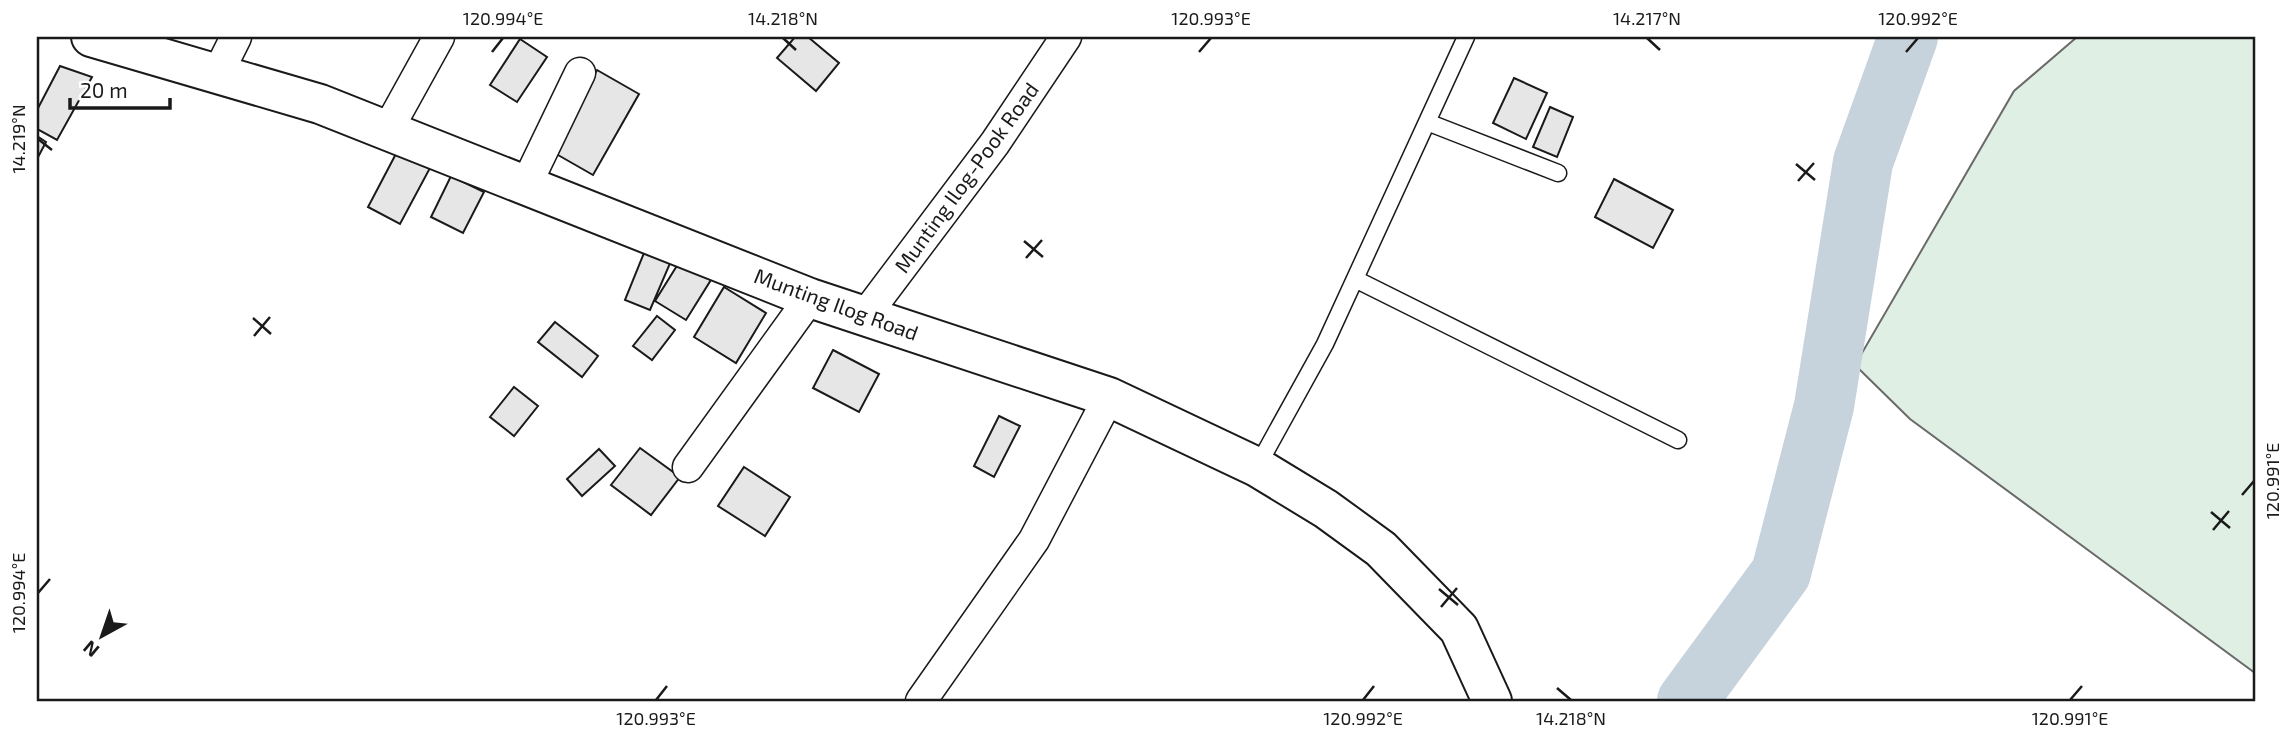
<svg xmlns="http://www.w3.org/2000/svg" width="2292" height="738" viewBox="0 0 2292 738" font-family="'Exo 2',sans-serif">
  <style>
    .green { fill: #e0efe3; stroke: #6a6a6a; stroke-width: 2 }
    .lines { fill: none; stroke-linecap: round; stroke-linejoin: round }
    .river { stroke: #c6d2dc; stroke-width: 60 }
    .building { fill: #e6e6e6; stroke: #1a1a1a; stroke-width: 2 }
    .service-casing { stroke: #1a1a1a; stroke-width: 19 }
    .minor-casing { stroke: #1a1a1a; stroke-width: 33 }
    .tertiary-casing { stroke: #1a1a1a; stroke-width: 42 }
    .service { stroke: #fff; stroke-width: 16 }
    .minor { stroke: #fff; stroke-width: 30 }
    .tertiary { stroke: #fff; stroke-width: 38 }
    .ticks { fill: none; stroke: #1a1a1a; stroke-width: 2.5 }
    .labels { text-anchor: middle; stroke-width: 5; stroke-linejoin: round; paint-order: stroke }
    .street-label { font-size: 21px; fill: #1a1a1a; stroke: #fff }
    .neatline { fill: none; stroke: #1a1a1a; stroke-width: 2.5 }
    .ticks-label { font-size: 18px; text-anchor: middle; fill: #1a1a1a }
  </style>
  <rect width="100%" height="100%" fill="#fff"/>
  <path class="green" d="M2077,37h178v636l-345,-254 -55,-54 159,-274z"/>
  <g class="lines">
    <path class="river" d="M1687,701l94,-128 43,-167 39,-244 45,-125"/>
  </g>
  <path class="building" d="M795,37h13l31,26 -23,28 -39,-33z
    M520,39l27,18 -30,45 -27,-17z
    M60,66l32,11 -35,63 -20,-11v-19z
    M597,70l42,24 -46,81 -42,-24z
    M1514,78l33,15 -21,46 -33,-16z
    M1550,107l23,10 -16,40 -24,-10z
    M37,136l9,6 -9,17z
    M398,150l32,18 -30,56 -32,-17z
    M451,176l33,16 -21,41 -32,-16z
    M1614,179l59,31 -20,38 -58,-31z
    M648,243l26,11 -24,56 -25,-10z
    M683,256l31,19 -28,45 -31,-19z
    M724,287l42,26 -30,50 -42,-26z
    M657,316l18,14 -23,30 -19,-14z
    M555,322l43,34 -16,21 -44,-35z
    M833,350l46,24 -20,38 -46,-24z
    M514,387l24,19 -24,30 -24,-19z
    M999,416l21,10 -26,51 -20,-11z
    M640,448l40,29 -29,38 -40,-30z
    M599,449l16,17 -33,30 -15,-17z
    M744,467l46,30 -25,39 -47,-30z"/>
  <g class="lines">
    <defs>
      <path id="service" d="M1427,122l131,51
        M1355,279l323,161
        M1257,467l68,-123 141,-307"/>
      <path id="minor" d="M218,73l18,-36
        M387,131l52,-94
        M526,185l54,-112
        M864,317l131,-174 71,-106
        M688,467l122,-169
        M921,701l113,-161 75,-143"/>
      <path id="tertiary" d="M91,37l229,67 490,194 299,99 148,70 69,42 55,40 78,80 33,72"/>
    </defs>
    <use href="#service" class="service-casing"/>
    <use href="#minor" class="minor-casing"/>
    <use href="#tertiary" class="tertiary-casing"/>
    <use href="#service" class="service"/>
    <use href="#minor" class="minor"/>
    <use href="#tertiary" class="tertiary"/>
  </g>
  <path class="ticks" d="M783,38l13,12M1647,38l13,12M492,52l11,-14M1199,52l12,-14M1906,52l12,-14M38,139l14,11M1796,164l19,16M1798,181l16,-18M1024,241l19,16M1026,258l16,-18M253,318l18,16M254,336l16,-19M2242,495l12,-14M2211,512l19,16M2213,530l16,-19M1439,589l19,16M38,593l12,-14M1441,607l16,-19M1557,688l14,12M656,700l11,-14M1363,700l11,-14M2070,700l12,-14"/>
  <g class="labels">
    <g class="street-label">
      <text transform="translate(967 178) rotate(-54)" y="7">Munting Ilog-Pook Road</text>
      <text transform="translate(836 305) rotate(20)" y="7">Munting Ilog Road</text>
    </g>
  </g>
  <rect width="2292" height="738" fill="none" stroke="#ffffff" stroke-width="77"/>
  <g transform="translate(102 636) rotate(220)" stroke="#ffffff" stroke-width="5" paint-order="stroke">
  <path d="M0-5L12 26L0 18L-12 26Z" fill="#1a1a1a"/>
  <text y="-10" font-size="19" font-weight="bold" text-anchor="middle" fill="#1a1a1a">N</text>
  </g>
  <path d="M70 98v10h100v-10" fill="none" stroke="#1a1a1a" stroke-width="3.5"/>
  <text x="80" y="98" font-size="21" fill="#1a1a1a" stroke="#ffffff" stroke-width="5" paint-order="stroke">20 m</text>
  <rect x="38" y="38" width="2216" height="662" class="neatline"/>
  <g class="ticks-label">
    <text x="503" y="25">120.994°E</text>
    <text x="783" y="25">14.218°N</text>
    <text x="1211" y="25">120.993°E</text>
    <text x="1647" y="25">14.217°N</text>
    <text x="1918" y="25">120.992°E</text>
    <text transform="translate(19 139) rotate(-90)" y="6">14.219°N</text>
    <text transform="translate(2273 481) rotate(-90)" y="6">120.991°E</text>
    <text transform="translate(19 593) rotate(-90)" y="6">120.994°E</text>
    <text x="656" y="725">120.993°E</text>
    <text x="1363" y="725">120.992°E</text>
    <text x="1571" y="725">14.218°N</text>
    <text x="2070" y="725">120.991°E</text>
  </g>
</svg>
